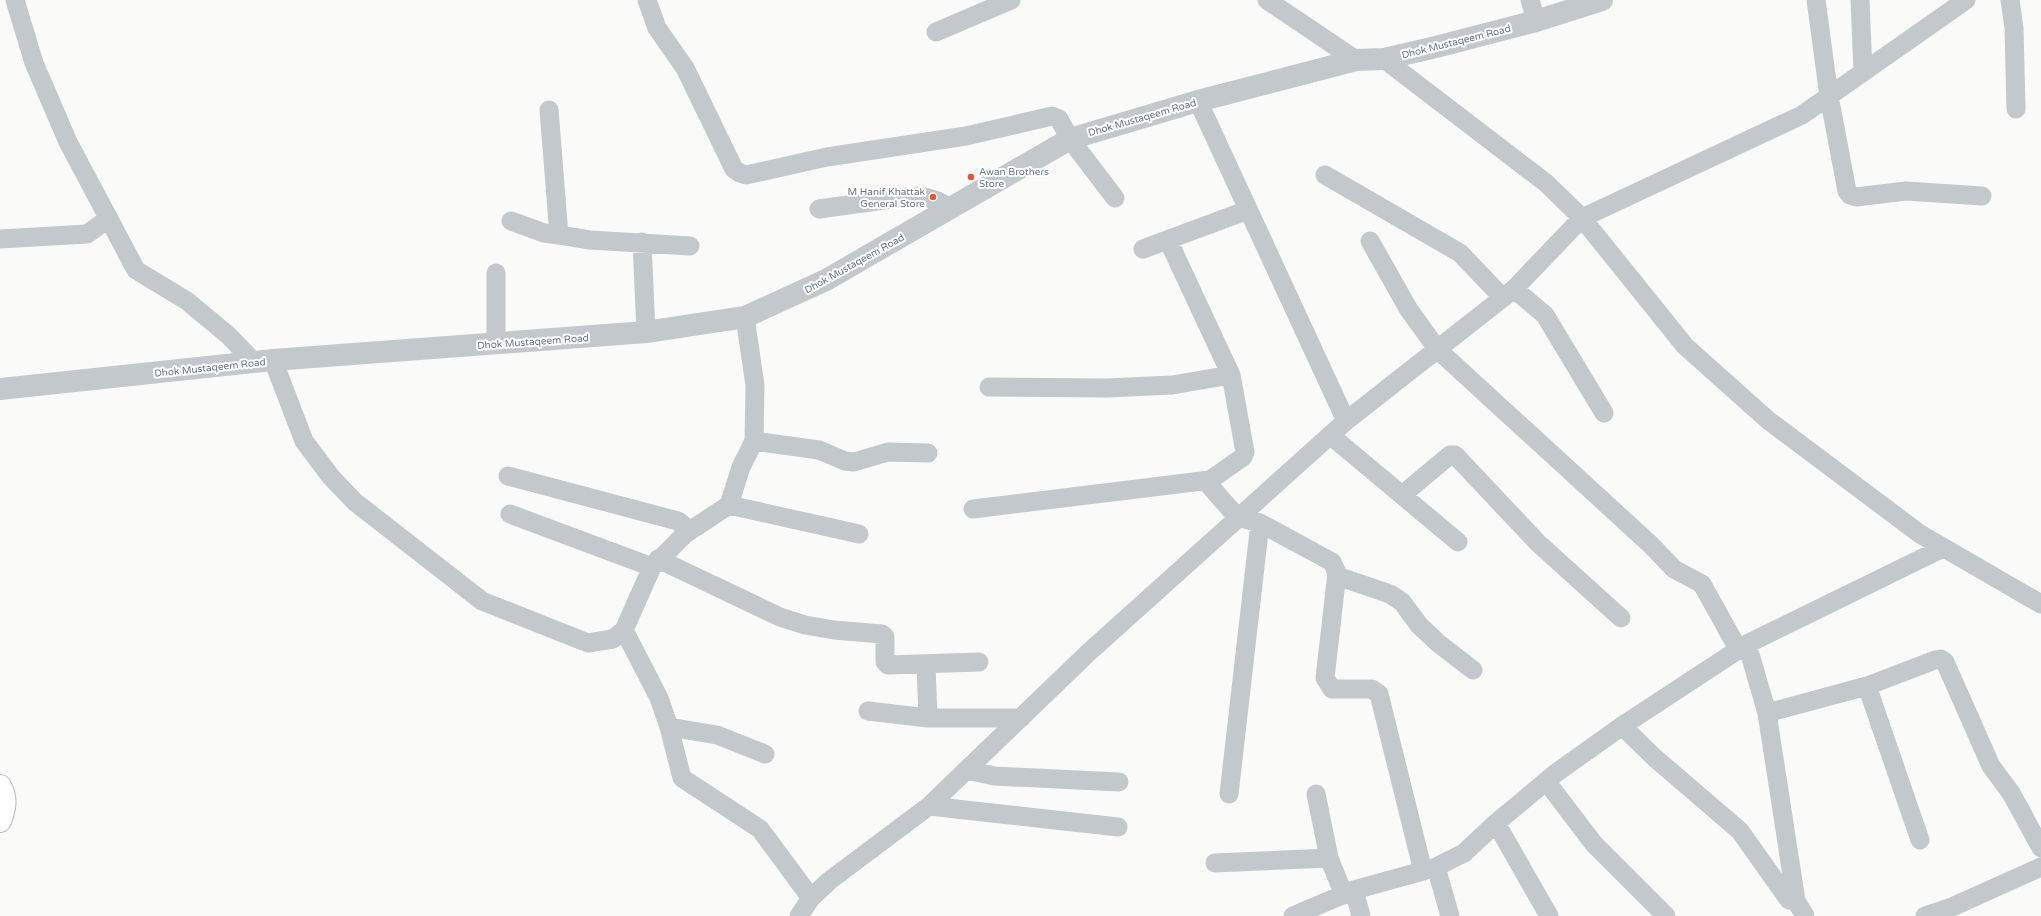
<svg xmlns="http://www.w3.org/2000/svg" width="2041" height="916" viewBox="0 0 2041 916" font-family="'Varela Round',sans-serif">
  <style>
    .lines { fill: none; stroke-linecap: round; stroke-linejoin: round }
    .secondary-casing { stroke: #b3babf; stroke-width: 24 }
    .minor { stroke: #c3c8cc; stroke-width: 19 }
    .tertiary { stroke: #c3c8cc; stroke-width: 22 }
    .secondary { stroke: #fff; stroke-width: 22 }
    .poi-dot { fill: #e4572e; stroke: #fff; stroke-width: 1.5 }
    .labels { text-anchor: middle; stroke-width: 4; stroke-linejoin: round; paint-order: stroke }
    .street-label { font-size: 10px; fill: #657683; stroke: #fff }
    .poi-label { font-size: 10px; fill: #657683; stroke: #fff; text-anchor: start }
  </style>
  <rect width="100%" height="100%" fill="#fafaf8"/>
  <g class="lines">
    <defs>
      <path id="secondary" d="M0,786c7,12 5,22 0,35"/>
    </defs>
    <use href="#secondary" class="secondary-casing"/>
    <path class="minor" d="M15,0l19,63 34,79 68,128 51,31 41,34 26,27
      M647,0l10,28 28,40 49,101 6,4 6,2 81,-18 139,-21 86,-20 7,3 11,20 45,59
      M1267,0l89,60
      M1530,0l6,21
      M1816,0l13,96 18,95 3,4 6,2 50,-6 76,5
      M1860,0l3,72
      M2010,0l4,28 2,81
      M936,32l75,-32
      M1384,59l162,124 36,35 103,128 84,75 151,113 121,70
      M1198,101l148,320
      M549,110l10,125
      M1325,175l135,78 43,45
      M819,209l87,-12h19l13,4 13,7
      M511,221l33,12 15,2 31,5 100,6
      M0,239l87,-5 21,-15
      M1168,240l63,135 14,77 -2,5 -33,23v6l27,31 23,6 -31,271
      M1370,241l39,69 29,40 213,195 23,24 28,15 36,65
      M642,242l4,90
      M1143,249l105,-39
      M496,273v71
      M1514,289l68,-71 220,-103 164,-115
      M273,360l31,81 27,36 24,25 127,99 106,42 25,-4 11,-9 28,-63 33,-33 44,-29 12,-38 13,-26 1,-56 -10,-68
      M989,387l118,1 65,-3 59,-10
      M1330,435l128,107
      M754,441l65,9 26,11 9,1 34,-10 40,1
      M508,476l170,45 5,4 2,9
      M1402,495l48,-40h5l83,88 83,75
      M729,505l130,29
      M973,509l237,-29
      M510,514l142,53
      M1260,523l72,39 5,11 -12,105 7,11h40l7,5 44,177 13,-4 14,49
      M658,559l122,58 25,8 29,5 48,4 3,3v25l3,3 91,-3
      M1337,576l53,18 12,8 17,23 19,18 35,27
      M624,630l35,68 10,29 13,51 78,51 51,69
      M926,664l2,54
      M1867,686l53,154
      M868,711l60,7h93
      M1767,713l100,-27 68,-26 6,-1 4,3 46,104 20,27 30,55
      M1622,726l33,32 85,73 49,69 7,1
      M669,727l48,8 48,19
      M967,770l27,6 125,6
      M1546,781l48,63 72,72
      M1316,794l13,64 15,37
      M929,806l189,21
      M1496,823l53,93
      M1215,863l114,-5
      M1436,867l28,-14 32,-30 60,-50 66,-47 125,-82
      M1354,890l7,26
      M799,916l12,-18 18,-17 100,-75 159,-153 258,-232 168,-132 31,26 59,98
      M1293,916l61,-26 69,-19
      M1805,916l-9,-15 -29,-188 -20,-69 196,-96
      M1925,916l27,-9 89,-40"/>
    <path class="tertiary" d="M0,389l273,-29 373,-28 99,-15 81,-37 244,-141 128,-38 158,-41 28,-1 52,-12 100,-26 66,-21"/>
    <use href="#secondary" class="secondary"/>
  </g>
  <g class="poi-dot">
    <circle cx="971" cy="177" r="4"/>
    <circle cx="933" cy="197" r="4"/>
  </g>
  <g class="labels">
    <g class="street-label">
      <text transform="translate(1456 41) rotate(-14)" y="4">Dhok Mustaqeem Road</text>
      <text transform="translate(1142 117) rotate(-16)" y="4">Dhok Mustaqeem Road</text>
      <text transform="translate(854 263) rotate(-29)" y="4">Dhok Mustaqeem Road</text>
      <text transform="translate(533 341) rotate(-4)" y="4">Dhok Mustaqeem Road</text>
      <text transform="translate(210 367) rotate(-6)" y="4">Dhok Mustaqeem Road</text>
    </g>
    <g class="poi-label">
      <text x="979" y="175">Awan Brothers<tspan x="979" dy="12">Store</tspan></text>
      <text x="925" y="195" text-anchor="end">M Hanif Khattak<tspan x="925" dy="12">General Store</tspan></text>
    </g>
  </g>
</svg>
